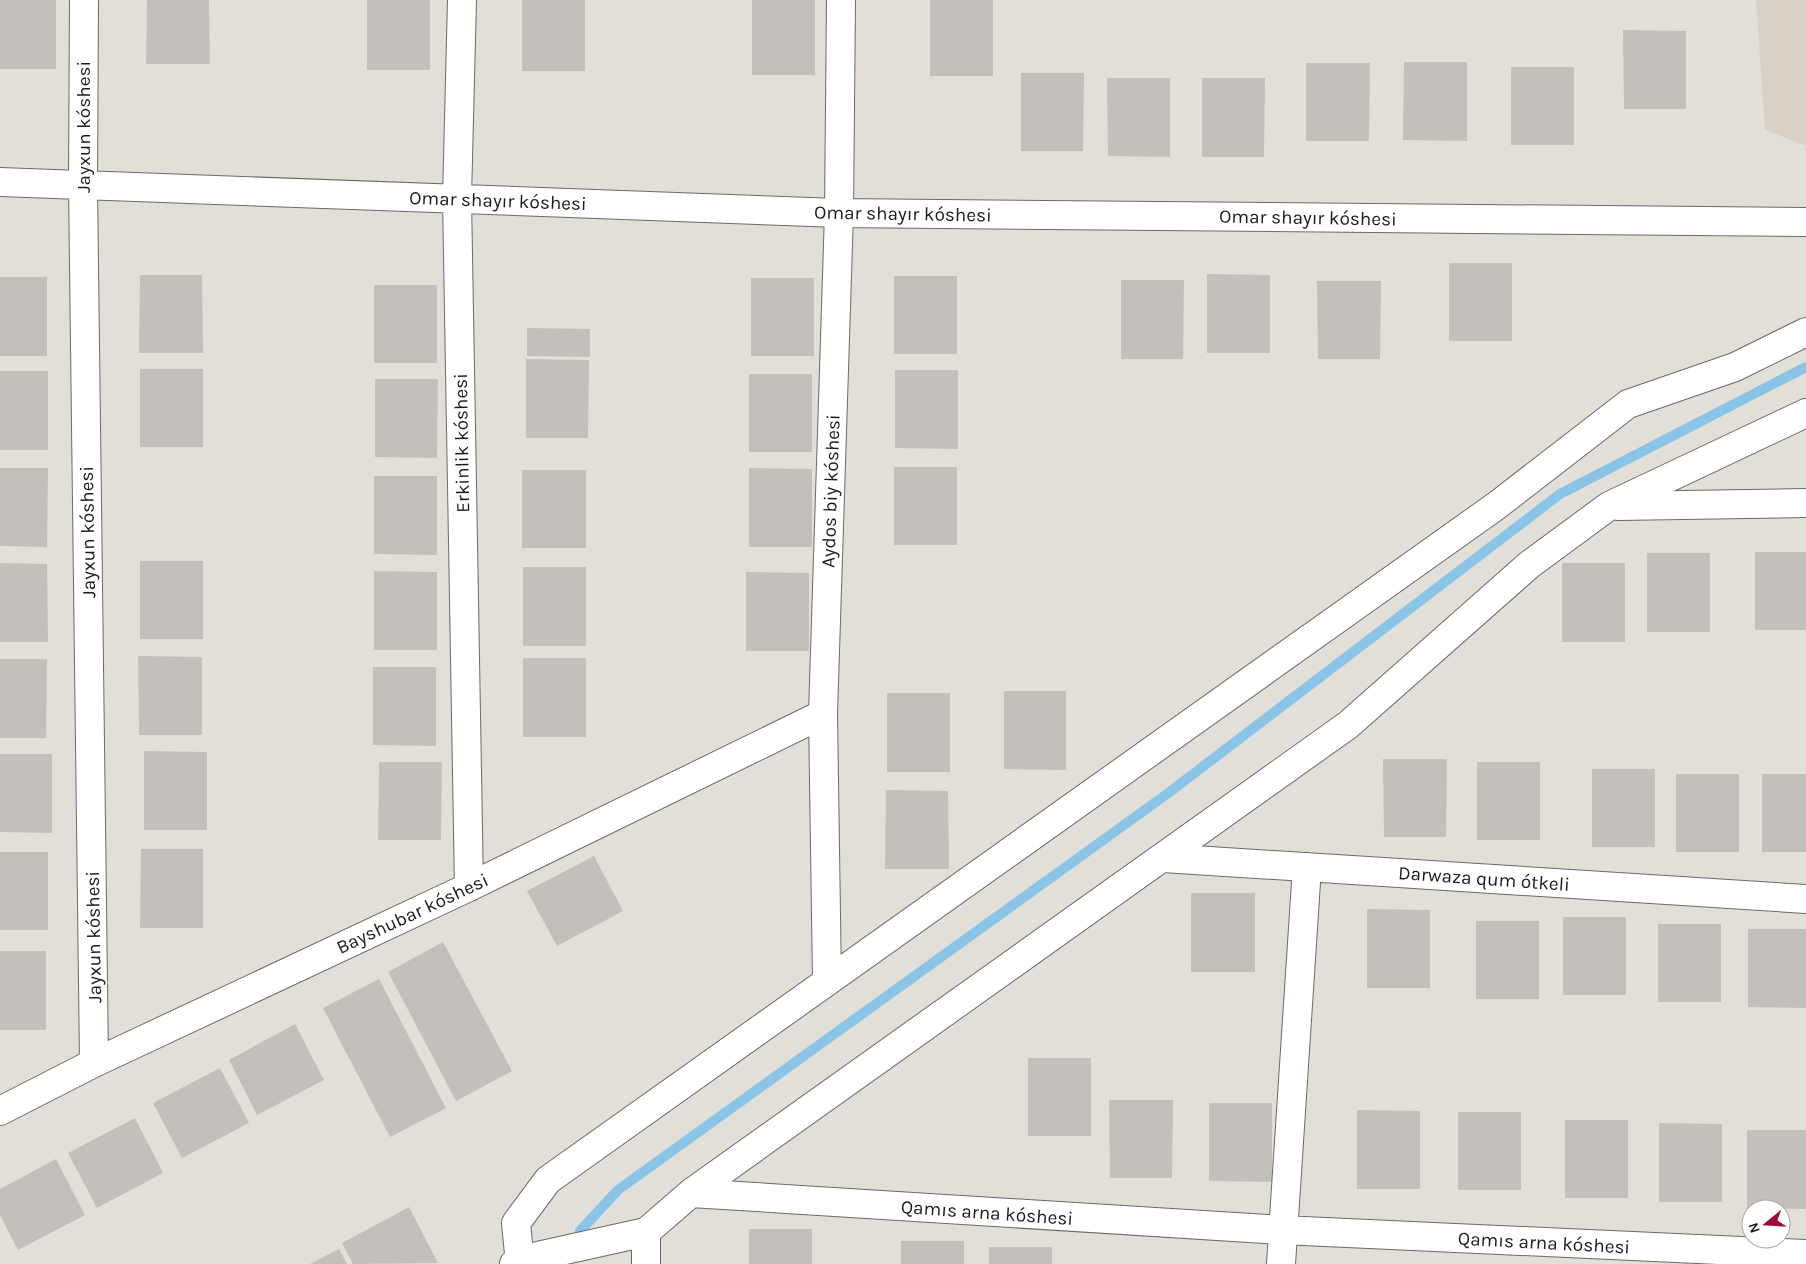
<svg xmlns="http://www.w3.org/2000/svg" width="1806" height="1264" viewBox="0 0 1806 1264" font-family="Karla,sans-serif">
  <style>
    .built { fill: #d9d1c6 }
    .lines { fill: none; stroke-linecap: round; stroke-linejoin: round }
    .stream { stroke: #8ac5e8; stroke-width: 10 }
    .building { fill: #c3bfba }
    .street-casing { stroke: #6d6a66; stroke-width: 30 }
    .street { stroke: #fff; stroke-width: 28 }
    .labels { text-anchor: middle; stroke-width: 4; stroke-linejoin: round; paint-order: stroke }
    .street-label { font-size: 19px; fill: #1d1b1a; stroke: #fff }
  </style>
  <rect width="100%" height="100%" fill="#e2dfd9"/>
  <path class="built" d="M1756,0h50v146l-41,-16z"/>
  <g class="lines">
    <path class="stream" d="M579,1235l1,-4 38,-41 549,-396 393,-300 246,-127"/>
  </g>
  <path class="building" d="M0,0h56v69h-56z
    M147,0h62l1,64h-64z
    M367,0h63v70h-63z
    M522,0h63v71h-63z
    M752,0h63v75h-63z
    M930,0h63v76h-63z
    M1623,30l63,1v78h-62z
    M1404,62h63v79l-64,-1z
    M1306,63h64l-1,78h-63z
    M1511,67h63v78h-63z
    M1021,73h63l-1,78h-62z
    M1107,78h63v79l-62,-1z
    M1202,78h63l-1,79h-62z
    M1449,263h63v78h-63z
    M1207,274l63,1v78h-63z
    M140,275h62l1,78h-64z
    M894,276h63v78h-63z
    M0,277h47v79h-47z
    M751,278h63v78h-63z
    M1121,280h63l-1,79h-62z
    M1317,281h64l-1,78h-62z
    M374,285h63v78h-63z
    M527,328l63,1v28l-63,-1z
    M526,359l63,1 -1,78h-62z
    M140,369h63v78h-63z
    M895,370h63v79l-63,-1z
    M0,371h48v79h-48z
    M749,374h63v78h-63z
    M375,379h63l-1,79 -62,-1z
    M894,467h63v78h-63z
    M0,468h48l-1,79 -47,-1z
    M749,468l63,1v78h-63z
    M522,470h64v78h-64z
    M374,476h63v79l-63,-1z
    M1755,552h51v78h-51z
    M1647,553h63v79h-63z
    M140,561h63v78h-63z
    M0,563l47,1 1,78h-48z
    M1562,563h63v79h-63z
    M523,567h63v79h-63z
    M374,571l63,1v78h-63z
    M746,572l63,1v78h-63z
    M138,656l64,1v78h-63z
    M523,658h63v79h-63z
    M0,659h47l-1,79h-46z
    M373,667h63v79l-63,-1z
    M1004,691h62v79l-62,-1z
    M887,693h63v79h-63z
    M144,751l63,1v78h-63z
    M0,754h52v79l-52,-1z
    M1383,759h64l-1,78h-62z
    M379,762h63l-1,78h-63z
    M1477,762h63v78h-63z
    M1592,769h63v78h-63z
    M1676,774h63v78h-63z
    M1762,774h44v78h-44z
    M886,790l62,1 1,78h-64z
    M141,849h62v79h-63z
    M0,852h48v78h-48z
    M594,856l29,55 -66,35 -30,-55z
    M1191,893h64v79h-64z
    M1367,909l63,1v78h-63z
    M1563,917h63v78h-63z
    M1476,921h63v78h-63z
    M1658,924h63v78h-63z
    M1748,929h58v79l-58,-1z
    M443,942l69,129 -56,30 -68,-129z
    M0,951h46v79h-46z
    M379,979l67,129 -56,29 -67,-129z
    M295,1024l29,56 -67,35 -28,-55z
    M1028,1058h63v78h-63z
    M220,1068l29,55 -67,35 -29,-55z
    M1109,1100h64l-1,78h-62z
    M1209,1103h63v79l-63,-1z
    M1357,1110l63,1v78h-63z
    M1458,1112h63v78h-63z
    M135,1118l28,55 -66,35 -29,-55z
    M1565,1120h63v78h-63z
    M1659,1123l63,1v78h-63z
    M1747,1130h59v79l-59,-1z
    M56,1159l29,56 -67,35 -18,-35v-26z
    M409,1207l29,56 -85,1 -11,-21z
    M749,1229h63v35h-63z
    M901,1241h63v23h-63z
    M989,1247h63v17h-63z
    M339,1249l8,15h-37z"/>
  <g class="lines">
    <defs>
      <path id="street" d="M84,0l-1,185 11,878
        M462,0l-5,198 12,689
        M0,182l839,31 967,9
        M1618,506l188,-3
        M1163,858l643,41
        M827,981l-4,-267 16,-501 2,-213
        M0,1111l94,-48 375,-176 354,-173
        M691,1193l591,37 524,24
        M514,1264l6,-4 126,-28 45,-39 657,-468 181,-160 80,-59 197,-93
        M520,1264l-4,-41 32,-43 948,-674 132,-102 107,-37 71,-35
        M646,1264v-32
        M1281,1264l26,-397"/>
    </defs>
    <use href="#street" class="street-casing"/>
    <use href="#street" class="street"/>
  </g>
  <g class="labels">
    <g class="street-label">
      <text transform="translate(83 127) rotate(-90)" y="7">Jayxun kóshesi</text>
      <text transform="translate(498 200) rotate(2)" y="7">Omar shayır kóshesi</text>
      <text transform="translate(903 213) rotate(1)" y="7">Omar shayır kóshesi</text>
      <text transform="translate(1308 217) rotate(1)" y="7">Omar shayır kóshesi</text>
      <text transform="translate(461 443) rotate(-91)" y="7">Erkinlik kóshesi</text>
      <text transform="translate(830 491) rotate(-88)" y="7">Aydos biy kóshesi</text>
      <text transform="translate(87 532) rotate(-91)" y="7">Jayxun kóshesi</text>
      <text transform="translate(1484 878) rotate(4)" y="7">Darwaza qum ótkeli</text>
      <text transform="translate(412 913) rotate(-25)" y="7">Bayshubar kóshesi</text>
      <text transform="translate(93 937) rotate(-91)" y="7">Jayxun kóshesi</text>
      <text transform="translate(987 1212) rotate(4)" y="7">Qamıs arna kóshesi</text>
      <text transform="translate(1544 1242) rotate(3)" y="7">Qamıs arna kóshesi</text>
    </g>
  </g>
  <g transform="translate(1766 1224) rotate(252)"><circle r="24" fill="#ffffff" stroke="#a5a4a3"/>
  <path d="M0-4L9 19L0 12L-9 19Z" fill="#a40938"/>
  <text y="-8" font-size="14" font-weight="bold" text-anchor="middle" fill="#1d1b1a">N</text>
  </g>
</svg>
